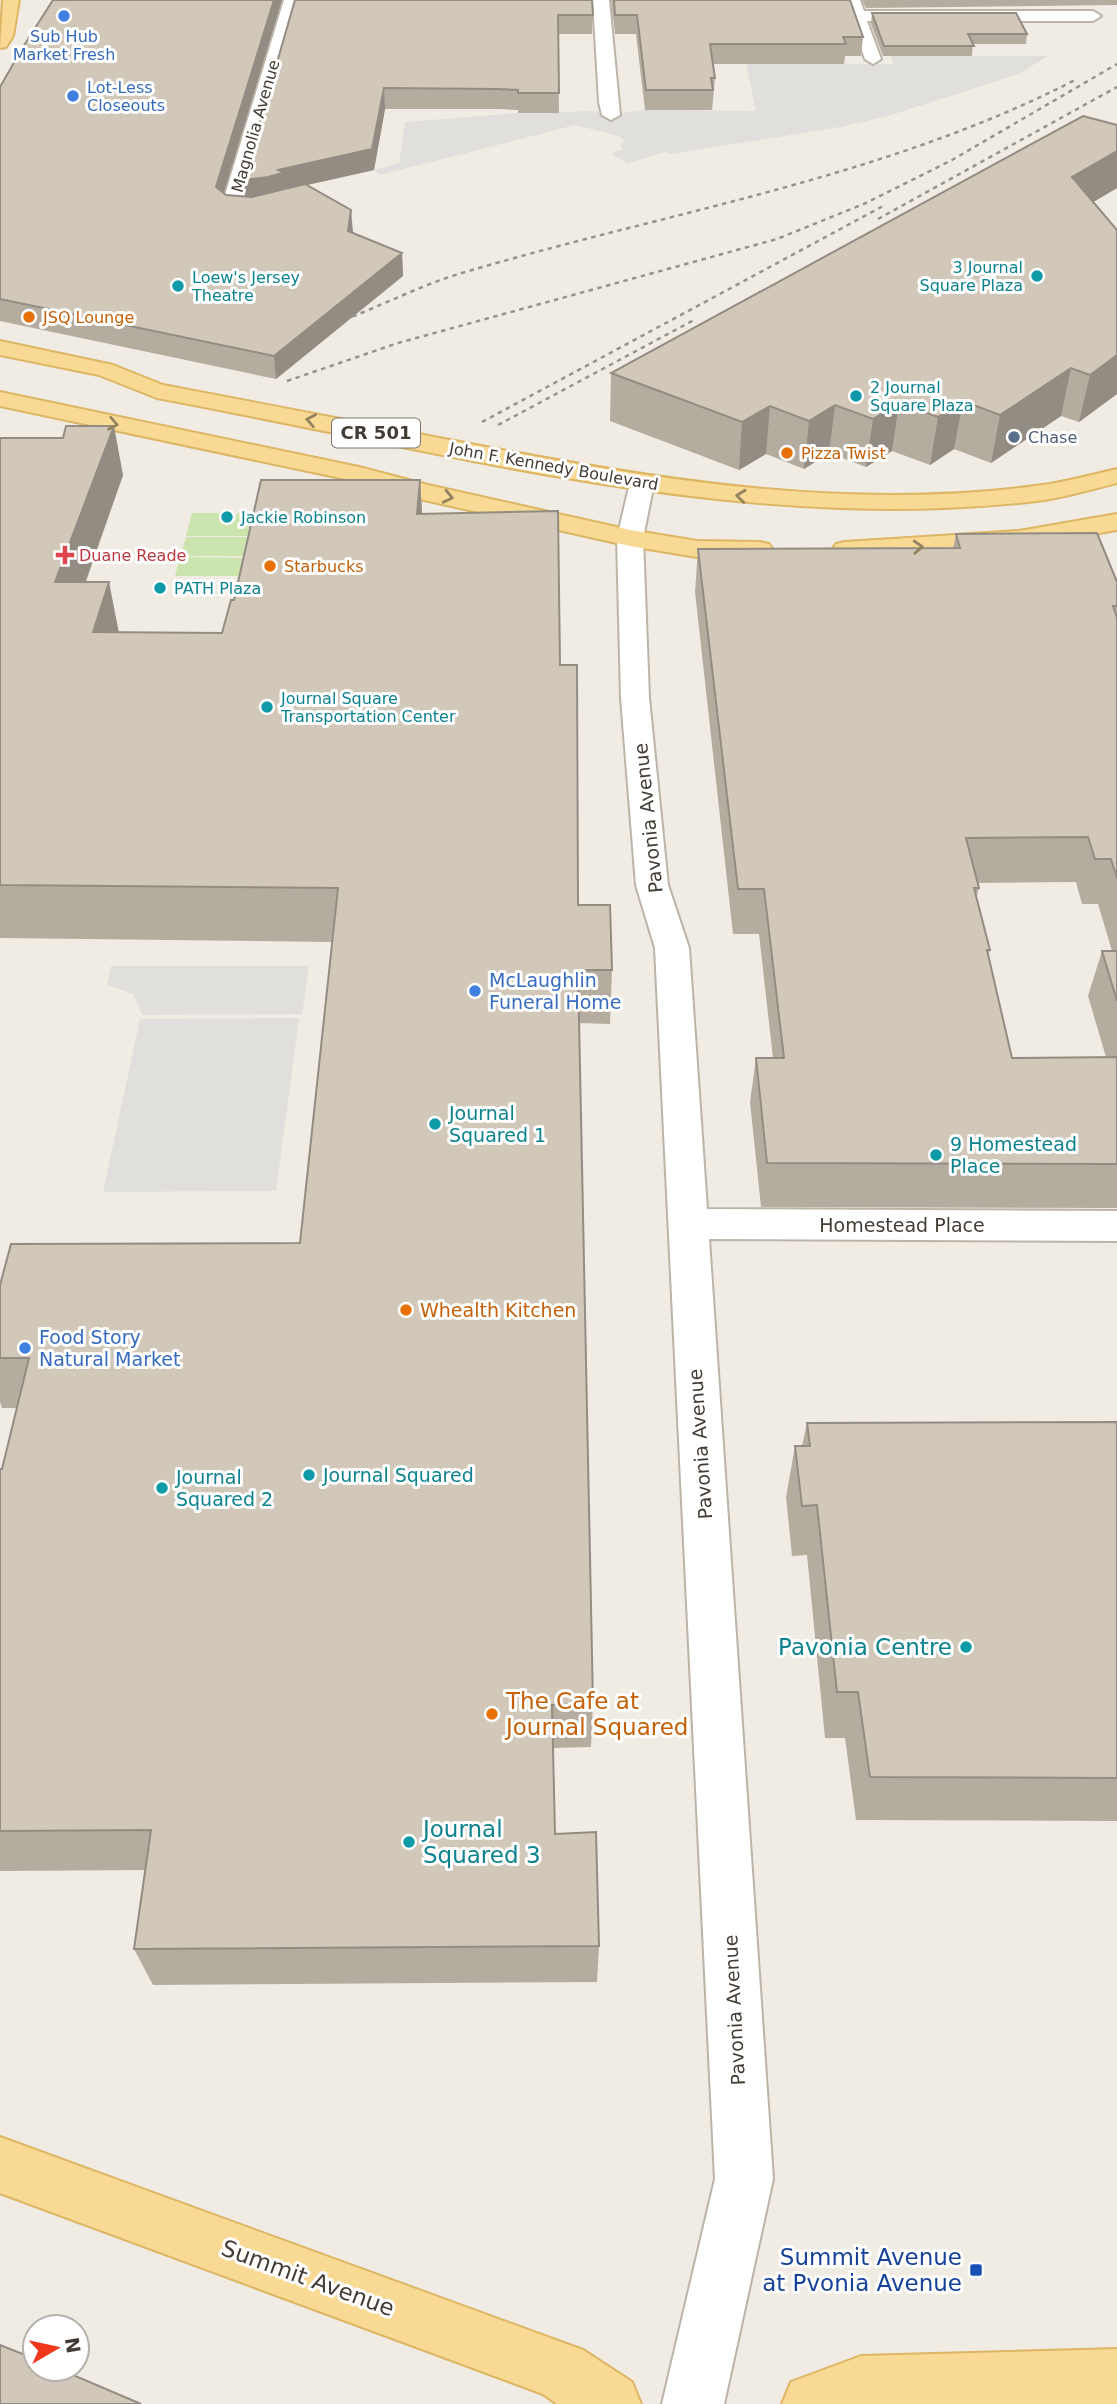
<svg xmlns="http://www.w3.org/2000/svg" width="1117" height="2404" viewBox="0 0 1117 2404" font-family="'DejaVu Sans',sans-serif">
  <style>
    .green { fill: #cce4ae }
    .parking { fill: #e1dfdc }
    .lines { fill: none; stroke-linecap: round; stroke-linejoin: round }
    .minor-casing { stroke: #bcb4a7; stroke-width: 4 }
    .major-casing { stroke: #ddb665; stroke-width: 4 }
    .minor { fill: #fff; fill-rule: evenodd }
    .major { fill: #f9da94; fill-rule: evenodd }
    .rail { stroke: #939393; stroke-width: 2.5; stroke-dasharray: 4.5 4.5; stroke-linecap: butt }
    .wall { fill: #b5aca0; fill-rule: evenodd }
    .shaded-wall { fill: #938c82 }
    .building { fill: #d2c8ba; stroke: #938c82; stroke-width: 2 }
    .oneway { stroke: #94835f }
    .shop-dot { fill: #3f7fe0; stroke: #fff; stroke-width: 2.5 }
    .culture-dot { fill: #0f9aa8; stroke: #fff; stroke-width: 2.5 }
    .food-dot { fill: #e8710a; stroke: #fff; stroke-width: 2.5 }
    .service-dot { fill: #5c6f8a; stroke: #fff; stroke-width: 2.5 }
    .health-dot { fill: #e0444e; stroke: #fff; stroke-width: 2.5 }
    .transit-dot { fill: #1a4fb4; stroke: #fff; stroke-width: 2.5 }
    .labels { text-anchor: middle; stroke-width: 6; stroke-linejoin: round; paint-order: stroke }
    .far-shop-label { font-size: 16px; fill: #366cbe; stroke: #fff }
    .far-street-label { font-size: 16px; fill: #423c34; stroke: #fff }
    .far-culture-label { font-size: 16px; fill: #0d838f; stroke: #fff; text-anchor: start }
    .far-food-label { font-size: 16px; fill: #c56008; stroke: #fff; text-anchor: start }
    .far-service-label { font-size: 16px; fill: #4e5e75; stroke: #fff; text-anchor: start }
    .far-health-label { font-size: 16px; fill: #be3a42; stroke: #fff; text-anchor: start }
    .shield { fill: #fff; stroke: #7b7671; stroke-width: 2 }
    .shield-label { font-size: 18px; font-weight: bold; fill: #423c34 }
    .street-label { font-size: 19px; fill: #423c34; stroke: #fff }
    .shop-label { font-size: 19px; fill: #366cbe; stroke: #fff; text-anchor: start }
    .culture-label { font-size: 19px; fill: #0d838f; stroke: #fff; text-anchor: start }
    .food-label { font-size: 19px; fill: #c56008; stroke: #fff; text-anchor: start }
    .near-culture-label { font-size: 23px; fill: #0d838f; stroke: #fff; text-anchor: end }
    .near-food-label { font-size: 23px; fill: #c56008; stroke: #fff; text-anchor: start }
    .near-transit-label { font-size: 23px; fill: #164399; stroke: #fff; text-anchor: end }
    .near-street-label { font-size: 23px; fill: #423c34; stroke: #fff }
  </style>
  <rect width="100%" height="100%" fill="#f1ece3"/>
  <path class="green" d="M192,513h28l-1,7 16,1 2,-8h28l-5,23h-74z
    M186,537h74l-5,19h-75z
    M180,557l75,1 -4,18h-76z"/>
  <path class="parking" d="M891,56h157l-29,18 -131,42 -48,11 -169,27 -6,-2 -37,11 -17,-9 11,-5 -2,-4 4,-4 -5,-5 -44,-11 -195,50 -6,-5 25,-7 6,-41 113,-9 80,-2 3,5 44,-6 111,1 -10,-48 147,1z
    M111,966h198l-7,48 -160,1 -9,-21 -26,-9z
    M299,1018l-23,173 -173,1 37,-173z"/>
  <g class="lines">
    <defs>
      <path id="minor" d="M284,0h16l-58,205 6,1 21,-5 10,6 -3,4 -28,7 -24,-6 -3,-4z
        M593,0h16l11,115 -9,5 -9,-5 -3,-13z
        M844,0h16l4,11h229l8,5 -8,5h-226l14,38 -8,5 -8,-5z
        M642,476l9,2 3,5 -11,55 6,160 19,187 21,63 18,261 410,2v30l-408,-2 64,940 -49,225h-62l53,-225 -60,-1231 -19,-63 -15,-187 -4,-160 13,-55 3,-5z"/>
      <path id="major" d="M3,0h16l-6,36 -7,11 -6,1z
        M0,341l113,24 50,20c106,20 212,41 318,61 186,36 379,66 569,38 22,-4 45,-10 67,-15v14c-24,6 -48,13 -72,17 -299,37 -596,-48 -888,-102l-58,-23 -99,-20z
        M0,392l359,75 69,18 202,45 67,11 63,1 9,2 4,6 -4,6 -9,2 -63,-1 -67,-11 -206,-46 -69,-19 -355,-75z
        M1117,514v16l-98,17 -174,11 -9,-2 -4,-6 4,-6 9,-2 174,-11z
        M0,2137l583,213 49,32 9,22h-84l-14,-10 -543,-201z
        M1117,2349v55h-335l9,-22 70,-26z"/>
    </defs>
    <use href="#minor" class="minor-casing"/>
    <use href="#major" class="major-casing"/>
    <use href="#minor" class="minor"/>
    <use href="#major" class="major"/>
    <path class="rail" d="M878,219l239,-132
      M344,320c36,-14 72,-32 108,-44 208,-63 428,-96 623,-196
      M287,381l111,-38 379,-104 89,-36 86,-43 165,-96
      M482,422l403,-217
      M498,425l196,-105"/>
  </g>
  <path class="wall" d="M53,0h229l-59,193 3,2 19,1 -2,-16 52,-180 298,15 -1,19h-34l1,79h-41v-3l-20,-1h-113l-11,61 -68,15 47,48 49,20 1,23 -127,103 -276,-58v-234z
    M611,0h239l13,37 -2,19h-16l-1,8h-131l2,14 -3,32h-67l-9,-76h-21z
    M862,0h255v5l-251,3z
    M872,13l155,21 -1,10h-53l-1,12h-89l-12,-32z
    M1117,125v63l-24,14 24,28v164l-38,28 -18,-6 -70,47 -37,-14 -24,16 -38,-14 -26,16 -37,-14 -25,16 -38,-15 -27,16 -129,-49 1,-48z
    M0,438l123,37 -37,107 33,51h103l12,-33 186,-120 2,34 138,151 18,240 34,65 -2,54 -31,-1 14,681 -2,43 -38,1 2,86 44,112 -2,36 -444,3 -19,-36 11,-79 -145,1v-402h2l15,-61h-15l-2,-6v-117l300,-42 32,-301 -332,-4z
    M956,534l161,48v626l-356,-1 -11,-105 6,-44h17l-14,-124h-26l-38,-342 3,-43 255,-1zM1076,882l6,22h16l14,47h-10l-14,45 18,61 -94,1 -24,-102 2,-6 -14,-51 3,-11 -2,-5z
    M1117,1422v399l-261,-1 -11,-82h-20l-18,-183 -15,1 -6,-59 9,-51h7l5,-23z"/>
  <path class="shaded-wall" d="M274,0h8l-63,209 -3,-22z
    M384,88l1,21 -11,61 -89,20 -39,12 -3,-22 35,-10z
    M1117,151v37l-54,32 9,-43z
    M351,210l2,22 -3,22 -2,-23z
    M402,253l1,23 -127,103 -2,-23z
    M1117,355v39l-38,28 11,-47z
    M1071,368l-10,48 -70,47 9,-48z
    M963,401l-9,48 -24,16 8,-48z
    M899,403l-7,48 -26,16 7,-48z
    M835,405l-6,48 -25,16 5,-48z
    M770,406l-4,48 -27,16 3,-48z
    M114,426l9,49 -56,158 -12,-51z
    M420,480l3,50 -6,-16z
    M109,582l10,51 -26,-1z"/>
  <path class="building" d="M53,0h221l-58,187 10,8 26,2 53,-13 46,26 -3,21 54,22 -128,103 -274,-57v-212l23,-40z
    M295,0h297l1,15h-35l1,78h-41v-3l-21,-1 -113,-1 -12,61 -94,21 5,3 -15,4 -25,3z
    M614,0h236l13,37h-20l3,7h-136l5,34h-4l2,12h-67l-9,-75h-22z
    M872,13h144l11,21h-59l6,12h-90z
    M1083,116l34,9v26l-45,26 45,53v125l-27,20 -19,-7 -71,47 -37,-14 -25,16 -39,-14 -26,16 -38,-14 -26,16 -39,-15 -28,16 -131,-49z
    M66,426h48l-59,156h54l-16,50 129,1 9,-33h3l27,-120h159l-3,34 141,-3 2,154h17l1,240h32l2,65h-34l15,734 -41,1 3,129 41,-2 3,114 -465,3 17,-119 -151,1v-362h2l27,-111h-29v-73l11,-41 289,-1 38,-355 -338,-3v-447h63z
    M1097,533l20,49v24h-4l4,12v260l-6,-19h-16l-7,-22 -122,1 13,50h-5l16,62h-3l25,108 105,-1v107l-350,-1 -11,-105h28l-20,-169h-26l-40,-340 262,-1 -4,-14z
    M1102,951h15v50z
    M1117,1422v356l-247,-1 -12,-85h-21l-20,-187 -15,1 -7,-60h15l-3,-23z
    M0,2345l35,14v10h24l82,35h-141z"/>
  <defs><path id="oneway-chevron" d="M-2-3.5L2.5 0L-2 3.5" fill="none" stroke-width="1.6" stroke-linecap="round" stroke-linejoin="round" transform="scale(1.75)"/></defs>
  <g class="oneway">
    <use href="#oneway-chevron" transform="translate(311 420) rotate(-169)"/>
    <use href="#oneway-chevron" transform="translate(113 424) rotate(11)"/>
    <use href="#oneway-chevron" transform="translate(741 496) rotate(-174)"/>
    <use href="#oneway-chevron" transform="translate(448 497) rotate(13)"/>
    <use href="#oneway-chevron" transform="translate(918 547) rotate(-3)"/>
  </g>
  <g class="shop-dot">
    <circle cx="64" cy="16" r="7"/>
    <circle cx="73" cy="96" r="7"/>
    <circle cx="475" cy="991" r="7"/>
    <circle cx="25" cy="1348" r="7"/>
  </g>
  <g class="culture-dot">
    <circle cx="1037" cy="276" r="7"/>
    <circle cx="178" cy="286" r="7"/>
    <circle cx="856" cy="396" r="7"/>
    <circle cx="227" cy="517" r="7"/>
    <circle cx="160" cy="588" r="7"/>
    <circle cx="267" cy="707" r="7"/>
    <circle cx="435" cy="1124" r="7"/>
    <circle cx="936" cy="1155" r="7"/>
    <circle cx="309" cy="1475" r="7"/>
    <circle cx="162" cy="1488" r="7"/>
    <circle cx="966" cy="1647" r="7"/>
    <circle cx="409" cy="1842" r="7"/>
  </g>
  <g class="food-dot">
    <circle cx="29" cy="317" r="7"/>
    <circle cx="787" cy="453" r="7"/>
    <circle cx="270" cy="566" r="7"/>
    <circle cx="406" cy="1310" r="7"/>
    <circle cx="492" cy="1714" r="7"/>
  </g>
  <circle class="service-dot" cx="1014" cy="437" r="7"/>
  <path class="health-dot" d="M61.5 544.5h7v7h7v7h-7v7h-7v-7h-7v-7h7z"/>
  <rect class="transit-dot" x="969" y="2263" width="14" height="14" rx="3.5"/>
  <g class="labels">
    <g class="far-shop-label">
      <text x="64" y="42">Sub Hub<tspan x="64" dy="18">Market Fresh</tspan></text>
      <text x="87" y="93" text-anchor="start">Lot-Less<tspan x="87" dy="18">Closeouts</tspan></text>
    </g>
    <g class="far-street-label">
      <text transform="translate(255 126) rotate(-74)" y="6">Magnolia Avenue</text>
      <text transform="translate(554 466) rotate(10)" y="6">John F. Kennedy Boulevard</text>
    </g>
    <g class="far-culture-label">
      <text x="1023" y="273" text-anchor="end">3 Journal<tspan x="1023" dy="18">Square Plaza</tspan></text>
      <text x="192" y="283">Loew's Jersey<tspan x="192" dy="18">Theatre</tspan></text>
      <text x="870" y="393">2 Journal<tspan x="870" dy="18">Square Plaza</tspan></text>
      <text x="241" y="523">Jackie Robinson</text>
      <text x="174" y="594">PATH Plaza</text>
      <text x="281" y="704">Journal Square<tspan x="281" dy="18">Transportation Center</tspan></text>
    </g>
    <g class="far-food-label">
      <text x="43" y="323">JSQ Lounge</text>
      <text x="801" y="459">Pizza Twist</text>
      <text x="284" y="572">Starbucks</text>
    </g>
    <g class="far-service-label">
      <text x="1028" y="443">Chase</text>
    </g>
    <g class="far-health-label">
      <text x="79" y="561">Duane Reade</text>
    </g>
    <rect class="shield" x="332" y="418.5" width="88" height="29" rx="5"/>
    <g class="shield-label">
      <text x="376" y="439">CR 501</text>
    </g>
    <g class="street-label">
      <text transform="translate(648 818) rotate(-96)" y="7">Pavonia Avenue</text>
      <text x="902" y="1232">Homestead Place</text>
      <text transform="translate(700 1444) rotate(-94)" y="7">Pavonia Avenue</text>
      <text transform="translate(734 2010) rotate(-93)" y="7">Pavonia Avenue</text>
    </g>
    <g class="shop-label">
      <text x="489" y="987">McLaughlin<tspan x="489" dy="22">Funeral Home</tspan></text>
      <text x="39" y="1344">Food Story<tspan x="39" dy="22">Natural Market</tspan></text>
    </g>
    <g class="culture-label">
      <text x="449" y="1120">Journal<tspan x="449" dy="22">Squared 1</tspan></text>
      <text x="950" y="1151">9 Homestead<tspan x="950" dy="22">Place</tspan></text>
      <text x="323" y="1482">Journal Squared</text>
      <text x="176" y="1484">Journal<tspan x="176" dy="22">Squared 2</tspan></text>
    </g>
    <g class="food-label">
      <text x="420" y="1317">Whealth Kitchen</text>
    </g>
    <g class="near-culture-label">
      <text x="952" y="1655">Pavonia Centre</text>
      <text x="423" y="1837" text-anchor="start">Journal<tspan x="423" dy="26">Squared 3</tspan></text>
    </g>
    <g class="near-food-label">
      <text x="506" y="1709">The Cafe at<tspan x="506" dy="26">Journal Squared</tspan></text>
    </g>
    <g class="near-transit-label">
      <text x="962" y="2265">Summit Avenue<tspan x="962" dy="26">at Pvonia Avenue</tspan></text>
    </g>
    <g class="near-street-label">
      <text transform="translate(308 2278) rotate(20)" y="8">Summit Avenue</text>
    </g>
  </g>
  <g transform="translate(56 2348) rotate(81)"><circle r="33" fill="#ffffff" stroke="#b3b1ae" stroke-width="2"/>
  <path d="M0-5L12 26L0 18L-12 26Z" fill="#ef371c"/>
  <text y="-10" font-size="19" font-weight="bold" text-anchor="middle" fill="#423c34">N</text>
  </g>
</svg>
